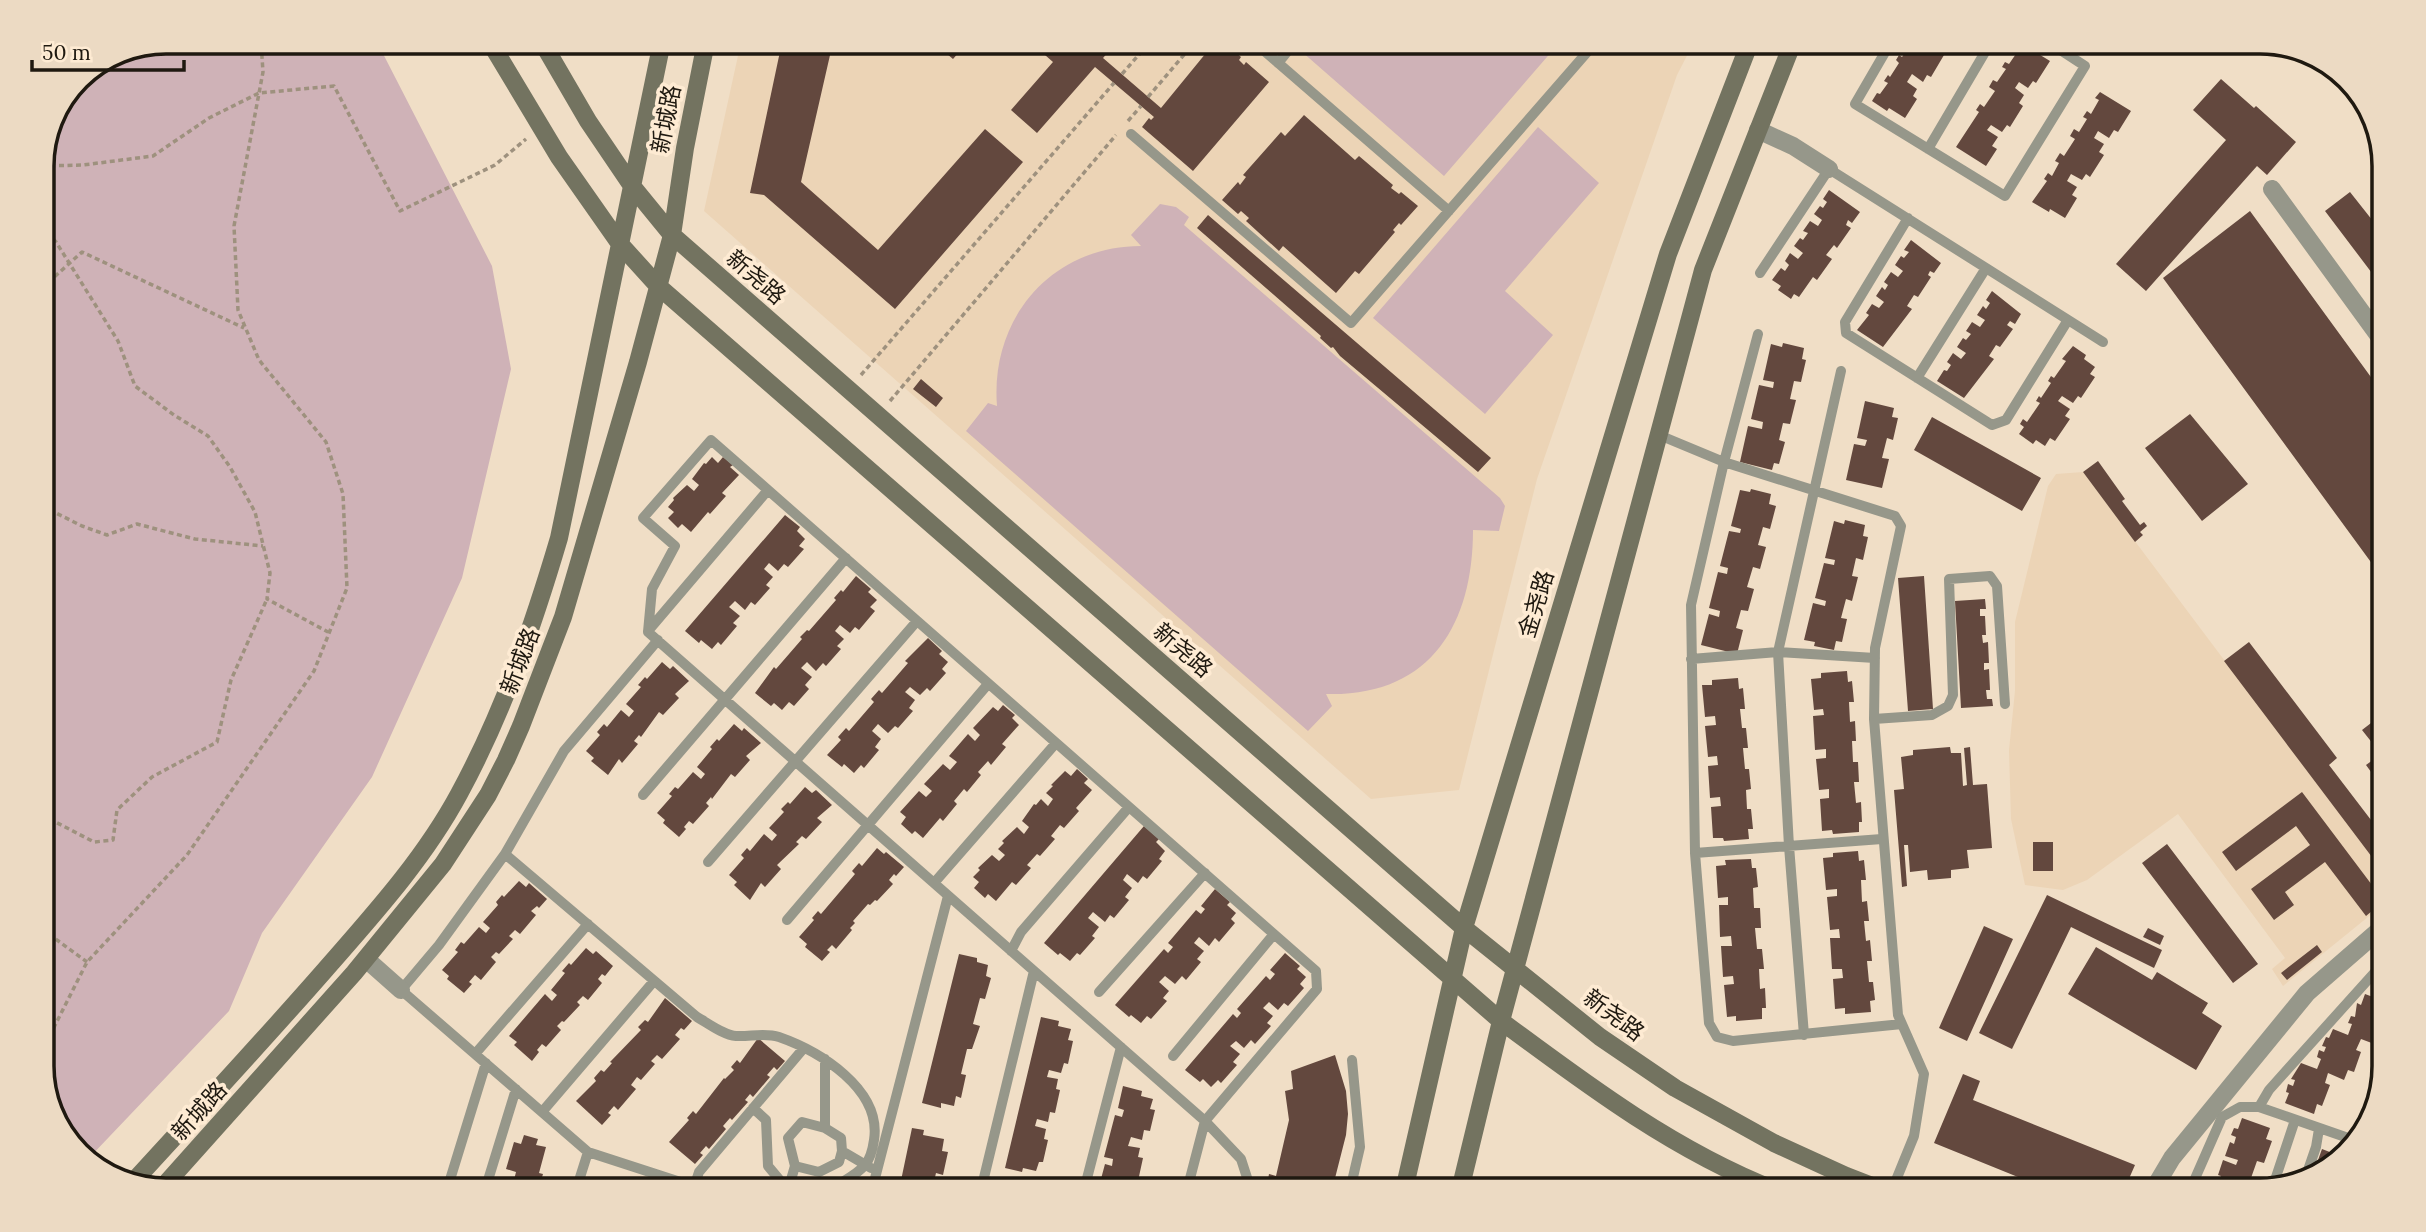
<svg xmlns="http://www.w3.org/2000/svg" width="2426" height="1232" viewBox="0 0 2426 1232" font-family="Lora,'Noto Sans SC',serif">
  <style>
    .built { fill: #ecd4b6 }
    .green { fill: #cfb2b7 }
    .building { fill: #63483e }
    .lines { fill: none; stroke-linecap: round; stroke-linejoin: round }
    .path { stroke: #9e917e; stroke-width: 3.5; stroke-dasharray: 5 3.5; stroke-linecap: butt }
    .service { stroke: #96978a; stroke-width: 10 }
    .minor { stroke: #96978a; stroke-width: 18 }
    .secondary { stroke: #737360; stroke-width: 18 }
    .labels { text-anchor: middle; stroke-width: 7; stroke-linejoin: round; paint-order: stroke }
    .street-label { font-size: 23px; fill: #1f1910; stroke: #feebd3 }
    .rim { fill: none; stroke: #1f1910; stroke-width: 3.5 }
  </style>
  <rect width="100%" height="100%" fill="#f0dec6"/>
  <path class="built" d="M741,42h953l-17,33 -140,404 -78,311 -88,9 -667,-588z
    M2083,472l301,401v31l-101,82 -11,-17 13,-11 -107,-144 -91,66 -24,10 -38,-5 -14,-66 -2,-69 6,-59v-69l33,-136 8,-12z"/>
  <path class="green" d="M167,42h210l115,224 19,103 -49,209 -90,199 -110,156 -33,78 -140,147 -26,-23 -21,-61v-915l37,-81 40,-27z
    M1309,42h251l-116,134 -143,-125z
    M1538,127l61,56 -94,108 48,44 -68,79 -112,-96z
    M1160,204l16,3 13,10 -5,8 316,273 5,8 -6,25 -26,-1c0,95 -43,167 -147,164l6,12 -24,25 -342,-300 22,-28 9,3c-7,-87 54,-160 144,-160l-10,-11z"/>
  <path class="building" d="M782,42h51l-32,140 77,68 107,-121 38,33 -128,147 -131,-114 -14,-2z
    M933,42h35l-15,17z
    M1056,42l13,2 1,-2h47l-14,16 58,50 54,-66h8l18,15 -2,3 5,5 2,-3 23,20 -76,89 -51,-44 7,-9 2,2 3,-3 -59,-50 -58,66 -26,-23 42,-48 -8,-7z
    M1913,42h25l6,4 -5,7 5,2 -13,22 -4,-2 -4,7 -11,-8 -5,8 10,7 -4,7 4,3 -12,19 -16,-10 -2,3 -15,-10 5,-8 3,1 8,-11 -4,-2 4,-6 2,2 9,-14 -3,-3 3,-5 3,2z
    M2019,42l31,19 -14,22 -3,-2 -5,7 -9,-6 -4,6 9,7 -5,8 4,3 -13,21 -3,-2 -5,7 -11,-7 -4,5 11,7 -6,9 5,3 -11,17 -30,-19 23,-35 -3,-2 4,-6 4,3 11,-16 -6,-4 4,-7 4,2 9,-13 -4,-2 3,-5 4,2 9,-13 -3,-2z
    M2094,42h42l-7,12z
    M2221,79l33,29 2,-2 40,36 -29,33 -10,-9 -111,125 -30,-27 110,-124 -33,-30z
    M2100,92l31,19 -13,21 -4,-2 -5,8 -11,-7 -4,7 10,6 -5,8 5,3 -14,22 -4,-3 -4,6 -11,-6 -4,7 10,6 -5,8 5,3 -12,20 -15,-9 -1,3 -17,-10 15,-21 -3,-2 4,-6 4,3 7,-13 -4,-2 5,-8 4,3 11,-17 -5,-3 4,-7 5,3 8,-13 -4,-2 4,-6 4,3 8,-14 -4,-2z
    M1304,115l51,45 4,-4 34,29 -2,3 8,6 2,-2 17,14 -17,19 -2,-2 -6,7 2,2 -36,42 -4,-3 -19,22 -53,-47 -4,5 -33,-30 3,-3 -8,-7 -3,3 -16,-14 16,-18 2,3 6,-8 -3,-2 38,-43 4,4z
    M1829,190l31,22 -8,11 -4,-3 -2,5 5,3 -14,20 -3,-3 -8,10 6,4 -15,21 -4,-3 -14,20 -5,-3 -3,5 -13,-9 3,-4 -9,-6 9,-12 4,3 4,-6 -4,-4 5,-8 8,6 5,-6 -9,-7 6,-8 3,2 5,-7 -5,-2 7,-10 8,5 4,-6 -8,-6 6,-8 3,2 4,-6 -4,-3z
    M2350,192l34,43v54l-59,-78z
    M2250,211l134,184v185l-221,-302z
    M1208,215l283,243 -13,14 -138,-116 -7,-9 -2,1 -11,-10 1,-2 -124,-108z
    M1911,240l30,23 -7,10 -4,-2 -2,4 3,2 -13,20 -4,-2 -7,11 5,3 -29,38 -26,-17 12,-15 -3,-2 6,-9 7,4 5,-6 -8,-6 6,-9 3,3 3,-5 -4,-3 7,-10 7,5 5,-6 -8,-6 6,-9 3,2 5,-6 -5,-2z
    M1992,291l29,23 -6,10 -5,-3 -3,4 6,4 -13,18 -4,-2 -7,11 5,3 -30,39 -27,-17 7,-11 3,1 4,-6 -4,-3 6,-9 8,6 5,-6 -9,-6 6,-9 3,2 5,-6 -5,-3 6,-9 8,5 5,-7 -8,-5 6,-9 3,3 4,-6 -4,-3z
    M1783,343l21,5 -2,11 4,1 -5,22 -7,-1 -4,18 6,1 -6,24 -7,-1 -4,17 6,2 -6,22 -5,-1 -2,7 -32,-8 8,-36 14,3 1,-7 -12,-3 8,-34 14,3 1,-6 -11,-2 8,-36 11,3z
    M2073,346l13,9 -2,4 11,8 -5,7 5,3 -14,21 -3,-2 -5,7 -11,-7 -4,5 12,8 -5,7 5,3 -15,22 -5,-3 -5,8 -9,-6 -3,4 -14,-10 5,-7 -4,-3 3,-5 4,3 13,-19 -4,-2 3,-5 2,2 10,-15 -3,-2 3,-5 3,2 12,-17 -4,-2z
    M921,379l22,19 -7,9 -23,-18z
    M1865,401l29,7 -2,9 6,1 -5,22 -6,-2 -5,20 7,1 -7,29 -36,-8 8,-36 11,2 2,-6 -10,-2z
    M2190,414l58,70 -46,37 -57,-73z
    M1932,417l109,61 -19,33 -108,-61z
    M712,457l6,6 5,-6 10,8 -3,2 9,8 -17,18 4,3 -16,18 -2,-2 -17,20 -9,-8 -4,4 -10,-10 6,-6 -6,-5 6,-7 -1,-2 14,-13 7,6 5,-6 -7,-6 12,-16 2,1z
    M2098,461l27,38 -3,2 18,24 4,-3 3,4 -7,6 3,3 -8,7 -52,-70z
    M1751,489l20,5 -2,10 7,2 -6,23 -7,-2 -5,18 8,2 -6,22 -7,-2 -6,20 7,2 -6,22 -7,-1 -5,18 7,2 -6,24 -36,-9 8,-31 10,3 1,-6 -11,-3 9,-36 9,2 1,-6 -8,-2 9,-35 11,2 1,-4 -10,-3 9,-36 10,2z
    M785,515l15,12 -3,4 8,8 -6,7 5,3 -16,18 -4,-3 -6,7 -9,-8 -5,6 9,8 -7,8 4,3 -15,17 -4,-3 -6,8 -10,-9 -6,6 11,9 -7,7 4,3 -16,19 -3,-3 -6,7 -11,-9 -2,3 -14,-12z
    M1845,520l20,5 -2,11 5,1 -5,23 -7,-2 -4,18 6,1 -6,24 -6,-2 -5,19 6,1 -5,23 -6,-1 -2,9 -20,-4 1,-4 -11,-2 9,-37 12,3 1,-5 -11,-3 9,-35 10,2 1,-5 -10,-2 9,-37 10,3z
    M856,576l15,13 -3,3 9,8 -7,7 5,4 -16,19 -4,-3 -5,6 -10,-8 -5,6 9,8 -7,7 4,3 -15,17 -3,-3 -7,8 -9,-9 -6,6 11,9 -7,8 4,4 -15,17 -5,-4 -7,8 -8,-7 -3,3 -16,-13 19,-26 2,2 26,-30 -2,-2 7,-7 2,1 27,-31 -2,-2 7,-8 2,2z
    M1924,576l9,133 -25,2 -10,-133z
    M1985,599l1,10h-6v7h5l1,19h-4l1,8 5,-1 1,21h-5v7l5,-1 1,21h-4l1,9h5l1,7 -32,2 -6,-107z
    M928,638l14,13 -3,3 9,8 -6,7 4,4 -16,18 -3,-3 -7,7 -10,-8 -5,5 10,8 -6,8 4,3 -15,17 -3,-2 -7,7 -10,-9 -6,7 9,8 -6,8 4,3 -15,18 -3,-3 -7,8 -10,-9 -2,3 -15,-12 14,-15 -3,-3 8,-9 3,3 25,-29 -3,-3 8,-9 3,3 26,-30 -3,-2z
    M2249,642l88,116 -8,7 55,72v36l-160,-212z
    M662,662l8,7 3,-3 16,15 -14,13 4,4 -16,17 -4,-3 -18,25 -2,-2 -5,6 4,3 -16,19 -3,-4 -11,16 -17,-14 3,-3 -8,-7 14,-16 -3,-3 7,-8 3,3 14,-17 8,7 5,-6 -8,-7 15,-17 -3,-2 7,-8 2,2z
    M1847,671l1,11 4,-1 2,21h-5l1,20 5,-1 1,20h-4l1,21h5l1,20h-5l2,21 5,-1 1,20h-3v10l-26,2 -1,-4 -10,1 -2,-32 9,-1v-9l-10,1 -3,-31 10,-1v-9l-11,1 -2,-34 11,-1 -1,-6 -9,1 -3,-31 10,-1v-5z
    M1738,678l1,11 4,-1 2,21h-5l2,19h4l2,20h-5l2,21h4l2,20 -5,1 1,19h4l2,20h-5l1,10 -25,2 -1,-3h-10l-2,-31 10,-1 -1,-9 -10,1 -2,-32 10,-1 -1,-9 -9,1 -3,-31 11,-1 -1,-9 -10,1 -3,-32h10v-5z
    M1003,705l12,10 -3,3 7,7 -17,19 4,3 -15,18 -3,-4 -10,11 3,3 -14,17 -3,-3 -10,12 3,3 -14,17 -3,-3 -17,20 -8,-7 -3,3 -11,-10 5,-7 -6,-5 19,-21 7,6 6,-6 -8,-7 19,-20 7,6 7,-8 -8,-6 19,-22 7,7 5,-6 -7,-7 20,-21 5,4z
    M2384,713v82l-13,-16 3,-3 -8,-11 15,-11 -19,-24z
    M734,724l8,7 2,-3 17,15 -15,13 4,4 -15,17 -4,-3 -19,25 -1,-2 -5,6 3,3 -16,18 -4,-3 -5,6 2,2 -7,8 -16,-14 2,-3 -8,-7 15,-17 -3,-2 6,-7 3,2 15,-17 8,7 4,-5 -8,-7 15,-18 -2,-2 7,-8 2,2z
    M1950,747l1,6h10l2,33 4,-1 -3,-37 6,-1 3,38 14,-1 5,64 -25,2 2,18 -18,2v8l-23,2 -1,-10 -17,2 -2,-27h-4l3,41 -5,1 -8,-97 10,-1 -3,-32 12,-2v-5z
    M1077,769l11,10 -4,4 8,7 -16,18 3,3 -15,17 -4,-3 -9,11 4,3 -15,17 -3,-2 -10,11 4,3 -15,17 -4,-3 -16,19 -8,-7 -3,4 -11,-10 5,-6 -6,-5 7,-7 -2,-2 14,-13 7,6 6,-6 -7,-6 6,-6 -2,-2 15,-14 7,7 5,-7 -7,-6 12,-17 2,1 5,-6 7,7 5,-7 -7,-6 7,-7 -2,-1 14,-14 6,5z
    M805,787l7,6 4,-3 16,15 -15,13 5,4 -16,17 -4,-3 -6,6 3,2 -22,21 4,4 -16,18 -4,-4 -11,17 -16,-15 3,-3 -8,-7 15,-17 -3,-3 6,-7 3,3 14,-17 8,7 5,-6 -8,-7 15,-16 -3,-3 7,-7 2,2z
    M2302,792l82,109 -18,15 -41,-54 -40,30 9,13 -20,15 -23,-31 59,-44 -14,-19 -60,45 -14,-19z
    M1144,826l15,13 -3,3 9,9 -6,8 3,2 -15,18 -4,-3 -5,7 -11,-9 -4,6 9,8 -7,9 4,3 -15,18 -4,-3 -5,7 -12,-10 -5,6 11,9 -7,9 3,2 -15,17 -3,-2 -7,8 -10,-8 -2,2 -14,-12z
    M2033,842h20v29h-20z
    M2167,844l91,120 -25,19 -91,-120z
    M877,848l7,6 2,-2 18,15 -8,9 -2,-2 -5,6 4,4 -16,17 -2,-1 -5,5 -2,-1 -15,17 2,2 -5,5 2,2 -16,19 -4,-4 -5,5 3,2 -8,9 -17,-14 2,-3 -8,-7 15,-17 -2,-2 6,-7 3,3 34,-40 -3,-3 7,-8 3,3z
    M1858,851l1,10 5,-1 2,20h-5l1,22 5,-1 2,20h-5l2,20 4,-1 2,21h-5l2,21h4l2,18 -5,1 1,11 -26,2v-6l-10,1 -2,-30 10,-1 -1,-9h-10l-2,-31h10l-1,-9 -9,1 -3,-33 10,-1v-7l-11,1 -3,-32 10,-1v-4z
    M1751,859l1,9h4l2,19 -5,1 1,20h6l1,20h-6l2,21h5l2,20h-5l1,20 5,-1 1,20h-4v11l-26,2v-5l-9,1 -3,-32 10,-1 -1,-8 -10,1 -2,-31h11l-1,-10 -11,1 -1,-32h9v-8l-10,1 -2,-32 10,-1 -1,-5z
    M519,881l7,6 3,-4 18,16 -8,9 -2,-2 -6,5 5,4 -16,19 -5,-4 -6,6 4,3 -14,15 -3,-2 -5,5 5,5 -15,18 -6,-5 -6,7 3,2 -8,9 -17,-14 2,-3 -7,-6 16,-18 -3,-2 6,-8 3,2 15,-17 7,6 4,-5 -7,-6 15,-17 -2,-3 6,-7 2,2z
    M1215,889l15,13 -3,3 9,8 -5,6 4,4 -16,19 -4,-4 -6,8 -10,-9 -5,6 10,8 -7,8 4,3 -15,18 -4,-4 -7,8 -10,-8 -6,6 10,9 -6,7 4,3 -16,18 -4,-3 -6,7 -10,-8 -2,2 -14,-12 49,-56 4,4 5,-6 -5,-4 28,-33 5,4 4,-5 -4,-3z
    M2047,895l115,55 -8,18 -83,-41 -59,122 -33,-16z
    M1984,926l29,13 -46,102 -28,-13z
    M2148,928l16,8 -4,9 -17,-8z
    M2317,945l5,7 -35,28 -6,-7z
    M2096,947l56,33 5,-8 51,31 -6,10 20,13 -26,44 -128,-76z
    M586,948l7,6 3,-3 17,15 -8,10 -3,-2 -4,5 4,4 -14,17 -5,-4 -6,6 3,3 -16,17 -2,-1 -5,5 4,4 -15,17 -4,-3 -5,6 2,2 -7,9 -18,-16 3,-3 -8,-6 36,-42 7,7 5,-6 -6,-5 14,-17 -3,-2 7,-8 2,2z
    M1285,953l15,13 -3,3 9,8 -6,7 4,4 -16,18 -4,-3 -6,7 -9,-8 -6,6 10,8 -6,7 4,3 -16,18 -4,-4 -7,8 -8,-7 -6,5 10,8 -7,8 4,3 -16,18 -3,-3 -7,7 -8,-8 -3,3 -15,-12 48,-56 4,4 4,-5 -4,-4 29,-33 4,4 5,-6 -5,-4z
    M959,954l18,4v4l11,3 -2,11 5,2 -6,21 -5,-1 -7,26 7,2 -8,23h-5l-6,25 5,1 -5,23 -5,-2 -2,10 -13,-3v5l-19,-5z
    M2384,992v45l-4,-1 -3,9 -16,-6 -5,11 5,2 -7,20 -6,-2 -4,10 -16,-7 -3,10 5,2 -8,21 -5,-2 -3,10 -29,-11 4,-10 -3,-1 2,-8 5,2 2,-6 -4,-1 10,-16 16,6 4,-10 -4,-2 2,-7 5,2 2,-5 -4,-1 4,-9 3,1 4,-9 15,6 4,-11 -4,-1 3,-7 4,1 2,-14 4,2 4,-11 16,6z
    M665,998l27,23 -8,9 -3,-2 -6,7 5,4 -18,20 -5,-4 -6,6 4,3 -14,16 -4,-3 -6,8 5,4 -18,21 -4,-4 -6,7 3,2 -9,10 -26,-24 20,-20 -2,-3 7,-8 3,2 8,-9 -2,-1 31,-32 -3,-3 7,-7 3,2z
    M1041,1017l18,4 -1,5 13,3 -3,11 5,1 -5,23 -4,-1 -3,10 -12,-3 -2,7 11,2 -2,10 4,1 -5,23 -5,-1 -2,10 -11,-3 -2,7 11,3 -2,10 4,1 -5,22h-4l-3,9 -13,-3 -1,4 -17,-4z
    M758,1038l27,23 -8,9 -3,-3 -7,8 3,2 -17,20 -3,-3 -5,6 3,2 -16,18 -2,-2 -7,8 3,3 -17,20 -3,-3 -6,7 3,2 -8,9 -26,-22 20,-22 -2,-2 6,-7 3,3 28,-36 1,1 9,-9 -3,-3 6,-7 3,3z
    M1335,1055l11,36 2,23 -2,21 -14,55h-66l3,-16 7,2 13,-56 -4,-29 8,-2 -2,-18z
    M1963,1074l17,7 -7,19 162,65 -11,25h-74l-116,-47z
    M1123,1086l19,5 -1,5 12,3 -3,10 5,1 -5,21 -6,-1 -2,10 -11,-3 -3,9 12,2 -2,9 5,1 -5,23 -6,-1 -2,10 -12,-2 -1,2h-19l7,-26 7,2 1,-7 -9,-2 11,-42 7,2 2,-7 -6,-2z
    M2242,1118l28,10 -4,11 6,2 -8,22 -7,-2 -6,17 5,2 -3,10h-41l3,-8 3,1 3,-7 -3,-1 5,-15 13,5 2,-5 -13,-4 5,-14 4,2 2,-7 -5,-2 3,-7 4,1z
    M912,1128l12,2 -1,5 21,4 -2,12 6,1 -5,23 -7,-2 -4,17h-33z
    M524,1135l14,4 -2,6 10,2 -7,26 4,1 -5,16h-39l4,-13 11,3 2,-8 -10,-3 8,-27 7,2z
    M2322,1149l18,7 -12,13 -15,5z
    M608,1182l14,4 -1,4h-15z"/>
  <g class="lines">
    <path class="path" d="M1122,74l28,-32
      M1148,97l47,-55
      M1128,121l13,-15
      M42,166l41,-1 70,-9 56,-38 50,-25 75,-7 66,125 95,-46 31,-26
      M42,226l14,16 62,99 17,45 39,29 34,21 22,31 25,45 15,61 -3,26 61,33
      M42,288l40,-36 162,76
      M861,375l253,-292
      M890,401l226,-266
      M42,506l40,20 25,9 30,-11 58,15 68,7
      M42,815l52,27 19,-2 4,-30 35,-33 65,-35 14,-62 36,-81
      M42,929l45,33
      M42,1051l45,-89 100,-107 127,-184 33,-83 -4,-94 -17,-52 -67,-82 -21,-50 -4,-84 29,-154 -2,-30"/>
    <path class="service" d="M1254,42l195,169
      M1891,42l-36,62 150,92 80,-130 -23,-15 5,-9
      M2046,42l16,9
      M1278,63l17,-21
      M1131,134l220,189 245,-281
      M1928,149l63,-107
      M1908,218l-63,104 1,11 146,92 14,-5 62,-100
      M1760,273l69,-104 157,99
      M1758,334l-34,128 -33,143 4,248 14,170 8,14 16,4 169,-17
      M1917,378l69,-110 117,74
      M1659,435l65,27 171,54 6,10 -26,122 -1,71 24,296 26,59 -10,62 -22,54
      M648,631l120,-141
      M648,632l4,-43 23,-43 -32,-28 68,-78 605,531 1,18 -112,132 -18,69
      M648,632l557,489 36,38 10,31
      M658,640l-94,111 -59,103 -66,91 -38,45 187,162 117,38
      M1691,659l87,-7 97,6
      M1874,719l58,-4 16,-9 5,-11 -4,-116 41,-3 7,10 8,118
      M643,795l203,-237
      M1695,853l187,-14
      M505,854l192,163c11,6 26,18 39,19 14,1 28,-4 43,1 40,14 103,52 95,103 -1,7 -4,19 -9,25 -8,10 -24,17 -35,25
      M708,862l209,-241
      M934,883l122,-140
      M787,920l201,-236
      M1011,951l10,-19 108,-125
      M1099,992l106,-119
      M1804,1035l-15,-189 -11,-194 63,-281
      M475,1054l113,-130
      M1173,1056l101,-122
      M2259,1107l10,-17 115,-128
      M753,1108l13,12 2,46 20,24
      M542,1112l112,-131
      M825,1128v-69
      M842,1151l29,17
      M2306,1176l10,-29 3,-18
      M983,1180l41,10
      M449,1183l37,-120
      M2273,1186l22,-66
      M485,1190l31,-101
      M576,1190l12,-38
      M693,1190l6,-18 104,-123
      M788,1190l7,-24 -7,-28 14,-16 23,6 16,10 1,13 -3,11 -20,10 -24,-6
      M872,1190l76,-294
      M981,1190l53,-219
      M1084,1190l37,-143
      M1350,1190l10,-43 -8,-87
      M2190,1190l32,-73 18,-10h19l95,33"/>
    <path class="minor" d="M1758,130l35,16 36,23
      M2272,189l112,154
      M366,959l35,31
      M2153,1190l19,-32 135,-165 77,-67"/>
    <path class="secondary" d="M490,42l69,115 61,87 38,42 843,735c86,64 174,130 274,169
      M542,42l46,79 44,65 40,49 792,693 136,109 75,51 99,55 72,33 36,14
      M133,1182c64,-70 129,-140 192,-212 48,-55 99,-111 134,-176 44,-81 74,-168 100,-256l103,-496
      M161,1189l193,-216 89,-109 45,-69 18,-35 15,-34 42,-109 75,-255 34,-127 13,-87 21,-106
      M1404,1190l60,-262 204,-674 82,-212
      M1460,1190l41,-169 202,-751 90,-228"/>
  </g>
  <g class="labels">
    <g class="street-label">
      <text transform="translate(666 119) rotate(-79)" y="8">新城路</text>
      <text transform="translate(756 277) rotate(41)" y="8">新尧路</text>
      <text transform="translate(1536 604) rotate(-73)" y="8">金尧路</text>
      <text transform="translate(1183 650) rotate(41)" y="8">新尧路</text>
      <text transform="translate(520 661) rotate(-69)" y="8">新城路</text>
      <text transform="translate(1614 1015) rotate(37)" y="8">新尧路</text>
      <text transform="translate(199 1111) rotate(-48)" y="8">新城路</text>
    </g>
  </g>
  <path d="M0 0H2426V1232H0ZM166 54H2260A112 112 0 0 1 2372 166V1066A112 112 0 0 1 2260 1178H166A112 112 0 0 1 54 1066V166A112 112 0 0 1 166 54Z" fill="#ecdac3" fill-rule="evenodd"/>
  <path class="rim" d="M166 54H2260A112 112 0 0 1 2372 166V1066A112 112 0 0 1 2260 1178H166A112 112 0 0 1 54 1066V166A112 112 0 0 1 166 54Z"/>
  <path d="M32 60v10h152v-10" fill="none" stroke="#1f1910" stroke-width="3.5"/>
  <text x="42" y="60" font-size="21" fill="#1f1910" stroke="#feebd3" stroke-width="5" paint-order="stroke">50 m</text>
</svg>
